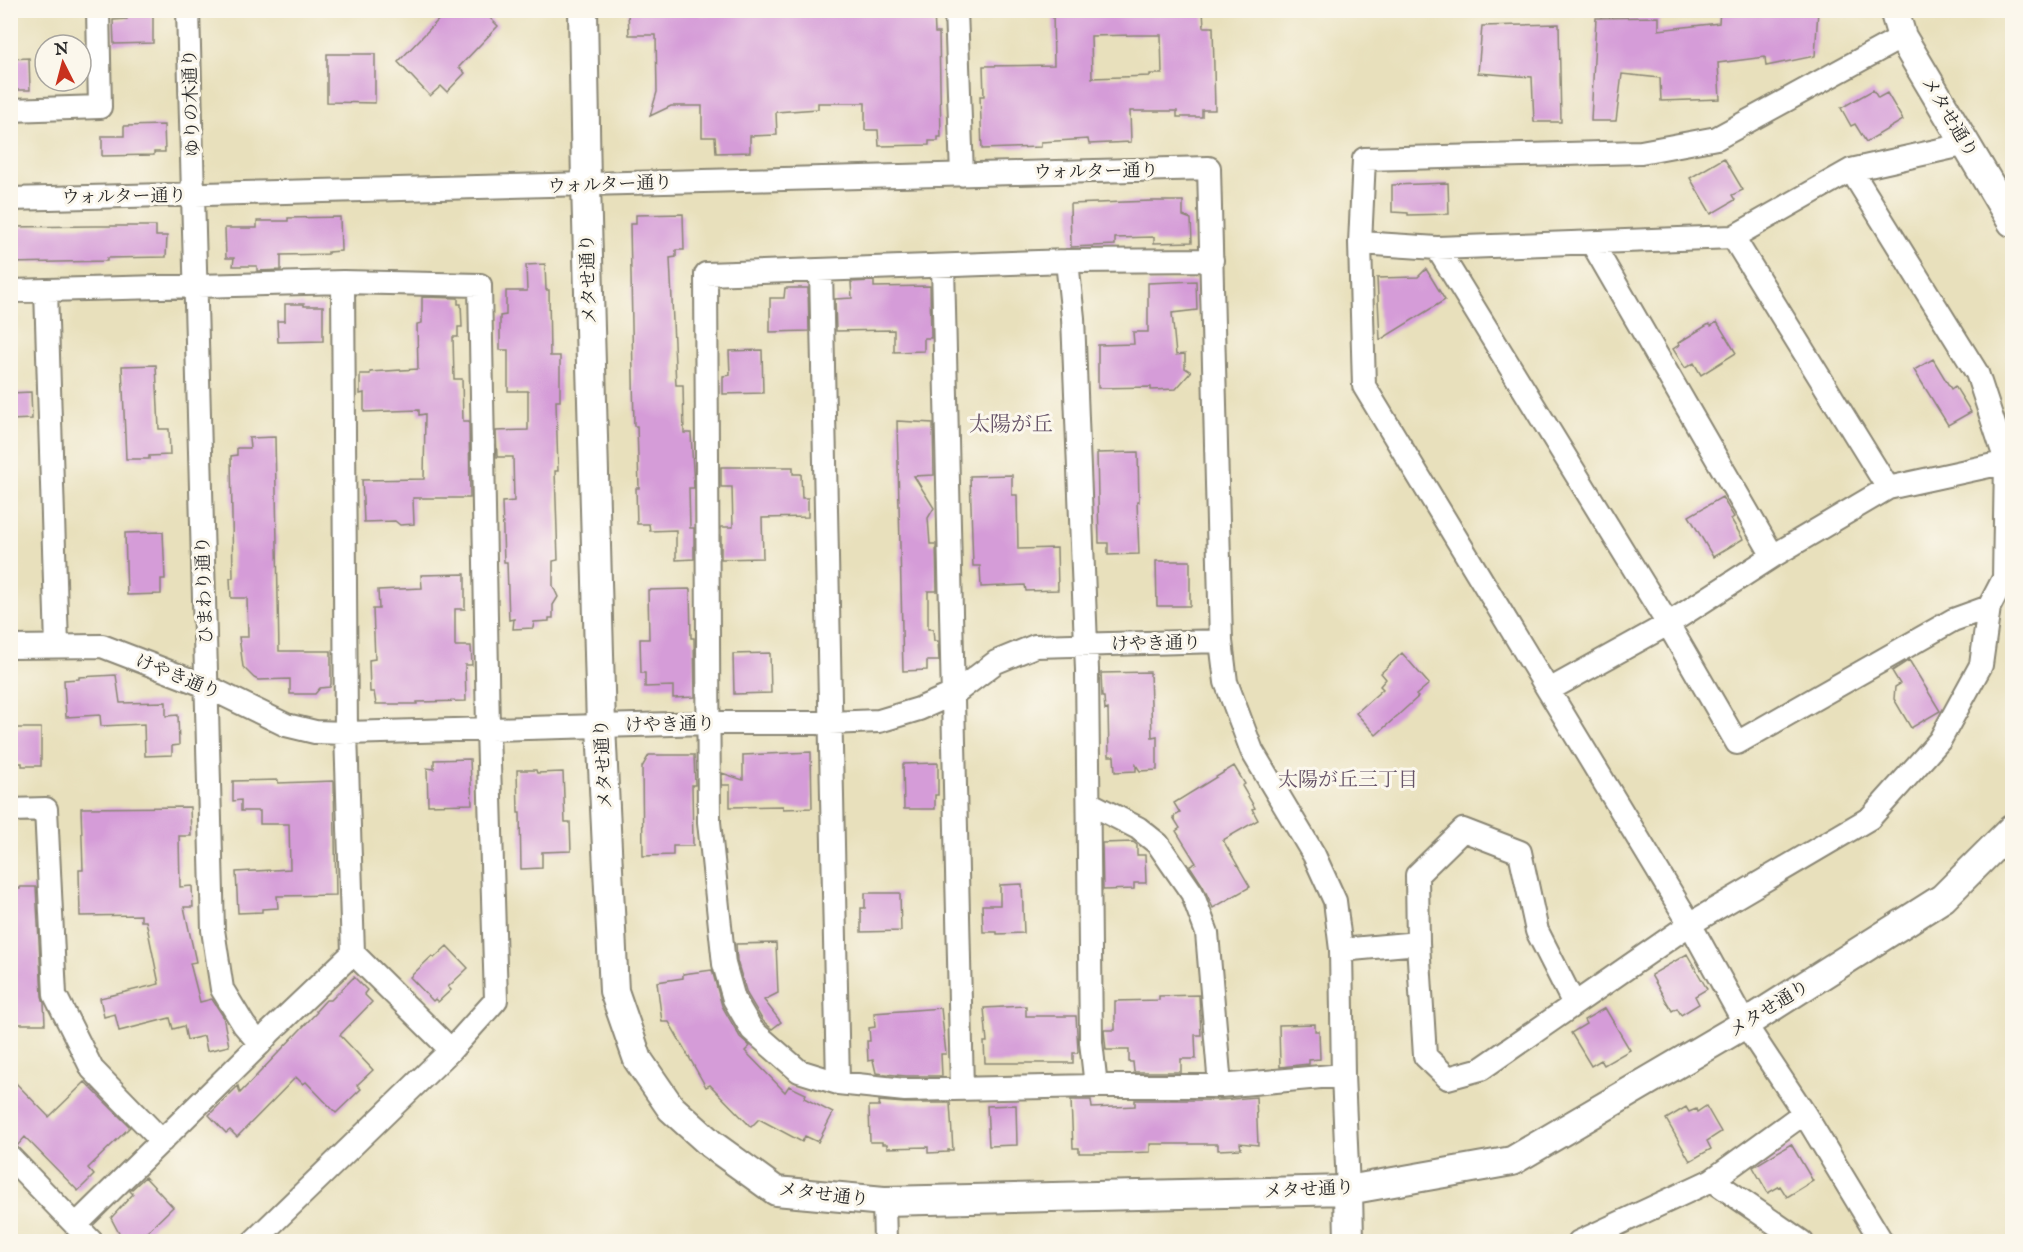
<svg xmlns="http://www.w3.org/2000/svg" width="2023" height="1252" viewBox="0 0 2023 1252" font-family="'IM FELL English','Noto Serif JP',serif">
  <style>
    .building { fill: #d59cd8; fill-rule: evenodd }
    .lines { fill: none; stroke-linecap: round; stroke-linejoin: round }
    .minor-casing { stroke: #8a8674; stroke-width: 26 }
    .tertiary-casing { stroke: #8a8674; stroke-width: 32 }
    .minor { stroke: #fff; stroke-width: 22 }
    .tertiary { stroke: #fff; stroke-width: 28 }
    .labels { text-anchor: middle; stroke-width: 6; stroke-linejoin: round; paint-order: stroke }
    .street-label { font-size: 18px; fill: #2b2b2b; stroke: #fbf7ec }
    .neighbourhood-label { font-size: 20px; fill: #665368; stroke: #fbf7ec }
    .quarter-label { font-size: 21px; fill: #665368; stroke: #fbf7ec }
  </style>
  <rect width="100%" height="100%" fill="#fbf7ec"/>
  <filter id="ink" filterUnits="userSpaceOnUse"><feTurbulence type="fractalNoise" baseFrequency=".0167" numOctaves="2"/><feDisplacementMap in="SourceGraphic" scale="12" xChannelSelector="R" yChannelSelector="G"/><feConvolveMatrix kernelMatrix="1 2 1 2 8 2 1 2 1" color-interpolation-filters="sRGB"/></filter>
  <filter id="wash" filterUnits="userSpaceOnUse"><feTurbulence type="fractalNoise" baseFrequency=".008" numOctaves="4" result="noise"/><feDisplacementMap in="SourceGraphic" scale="24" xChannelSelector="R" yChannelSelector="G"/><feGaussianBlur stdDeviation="1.35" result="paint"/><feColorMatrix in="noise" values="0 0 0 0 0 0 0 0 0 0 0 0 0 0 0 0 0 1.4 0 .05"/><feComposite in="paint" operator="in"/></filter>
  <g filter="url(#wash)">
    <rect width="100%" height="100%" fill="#e8e0bc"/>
    <g id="blocks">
      <path class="building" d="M127,10h26v33l-39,1 -1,-24 14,-1z
        M448,10h34l16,16 -39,41 6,6 -18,19 -6,-6 -11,10 -32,-34z
        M628,10h72v5l62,-2v-3h172l1,23h4l2,104h-3v4h-9v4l-50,1 -1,-16h-13v-27h-47v6l-42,3 1,23 -27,1v16l-34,1 -1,-16h-13v-31h-31l-21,10 7,-24 -1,-57h-27z
        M1053,10h150l1,17h9l2,83h-13v7h-25v-6h-47l1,31 -42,2 -1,-5 -47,3v5l-59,2 -2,-53h4l-1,-30 71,-1zM1134,35h27l1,39h-12v2l-58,2 -1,-42z
        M1720,10h98l-3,46 -49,10 -1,-9 -47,6 2,36 -59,2 -1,-23 -38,-4 -6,47h-25l5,-103 63,-1v13l60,-7z
        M1559,24l2,98h-27l-2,-45 -54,-4 4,-47z
        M327,54h48v49l-48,-1z
        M29,58l1,32h-20v-31z
        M1873,90l5,8 9,-5 16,27 -37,22 -11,-18 -4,2 -10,-18z
        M164,125l1,27h-11v3l-52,1v-20h22v-10z
        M1724,158l19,32 -11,5 3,5 -24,14 -21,-36z
        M1448,183l1,31 -41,1v-2l-16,-1v-27z
        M1152,201h31v15l8,3 1,23 -38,1v-6l-39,1v7l-44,2 -1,-43z
        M683,214l1,36h-8v7l-6,1 6,127h7l1,48h7l3,55h-5l1,40h4v31l-18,1v-30l-26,1 -1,-7h-12l-1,-36h3l-2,-62h-3l-4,-202h6v-9z
        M340,217l1,34 -13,1v2l-47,1v15l-24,1v-5h-24l1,-8h-8l-1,-30h32v-7h31v-3z
        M94,226h62v10h11l-1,21 -59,1v3l-97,2v-36z
        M545,264l1,26h3l1,66h10v45h-4l2,70h-3l3,89 -5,1v25l5,11 -5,8v13h-4v3l-15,1 -1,6 -20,1 1,-10 -5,1 -2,-58h-3l-2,-60 12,-1 -1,-44h-16l-1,-26 32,-1v-39h-20v-41h-8v-34l6,-1v-24h21l-1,-26z
        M1426,269l19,31 -65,40 -3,-62 41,-1z
        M874,281v6l56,-1 1,52h-7v13l-30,1v-22l-58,1 -1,-32 17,-1 -1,-16z
        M1196,281l1,29 -25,3 4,42 9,-1v14l6,4 -15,17 -25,1v-3l-53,1v-43l36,-1 -1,-12h15v-49z
        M785,288h23l1,43 -39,1v-34h14z
        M422,297l36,1v6h3l1,23h-4v10h-5l1,42h8l1,42h6l1,77h-57l1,26 -14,1 -5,-4 -31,1 -2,-42 62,-1 1,-65 -6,1v-5l-55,2v-19l-4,1v-20h10v-2l48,-3 -1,-45 5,-1z
        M285,304h19v2h19v35l-45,1 -1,-21h8z
        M1717,322l19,31 -35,22 -7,-12 -9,5 -12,-19 6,-4 -1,-2 31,-19 2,2z
        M762,350l1,43 -40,1v-18l7,-1 -1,-24z
        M1933,359l18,30 4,-3 16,26 -23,13 -34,-55z
        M156,365l3,64h10l1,26 -21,1v3h-23l-4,-93z
        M31,392l1,27 -22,1v-27z
        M897,421l36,2 1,52 -20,1 20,32 -6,10 2,26h6l1,47h-9v38h5l1,12h4l1,20h-12v9l-24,1z
        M275,437l4,214h52v33l-1,3 -10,1 -5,6h-25v-15l-32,1 -4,-2 -11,-11 -4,-30h9l-1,-39h-16l-1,-20h3l-2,-122 6,-1v-7h13l-1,-10z
        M1138,452l1,50h-2l2,52 -31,1v-12h-9l-2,-90z
        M721,467h72v7h8l1,24h6v19l-46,1 1,40 -42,1v-32h12l-1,-40h-11z
        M1012,475v20h5l1,54 39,-1 1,42 -32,1 -1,-6 -44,2 -1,-21h-7l-3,-90z
        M1722,497l12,20 -3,2 12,20 -30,18 -24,-41z
        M163,532l2,47h-4v15l-34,1 -2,-62z
        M1156,561h34v45h-33z
        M465,574v35h-10v37h16l1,19h-7l1,36 -49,1v2h-41l-2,-12h-4l-1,-32 6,-1 -2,-50h6l-1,-19 44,-2 -1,-13z
        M690,589l1,49h3l1,59 -22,1v-12l-28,1v-14h-4l-1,-34h9l-1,-49z
        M770,653l1,40 -37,1 -1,-40z
        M1402,653l27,31 -13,11 2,2 -42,38 -20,-22 27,-24 -3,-3 6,-7 -5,-6z
        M1909,660l31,51 -29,17 -17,-29 1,-12 5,-3 -8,-13z
        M1150,672l2,65 5,-1v34l-17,1 -4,-6v6l-21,1 -1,-16h-5l-1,-47 -3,1 -1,-13h-2l-1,-24z
        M116,675l4,28 46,-1v14l12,-1 1,30 -7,1v9l-27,1 -1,-32 -43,2 -1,-11 -34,2 -2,-37 15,-1v-2z
        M10,728h31v38h-19v-3h-12z
        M811,752l1,56 -29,1v-3l-53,1v-22h-8v-12l21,7v-25z
        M649,755h45l1,30h-3l1,61h-20v9l-30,1 -1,-89z
        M470,759l2,45 -44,1 -1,-37 7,1v-9z
        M938,763v32h-3v14h-31l-1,-45z
        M1234,766l11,18 -3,2 13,22 -3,1 6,11 -35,20 27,47 -37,21 -10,-22 -13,-20 6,-3 -20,-32 4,-3 -7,-11 7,-4 -6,-10z
        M517,770h19l1,3 26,-1 2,50h5l1,29 -29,1v16l-21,1 -1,-56h-2z
        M278,780v3l56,-2 2,114 -59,1 1,12 -16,1v3l-24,1 -2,-41 54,-3 -1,-45h-29v-13h-19v-11l-8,1v-20z
        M190,807l1,29h-12l1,51 12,-1 1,21h-9l12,55 -6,1 10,39 12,-3 11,17 6,30 -22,5 -3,-15 -17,4 -3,-14 -11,3 -3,-11 -51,13 -4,-17 -11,3 -4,-19 59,-14 -13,-63h-5v-6l-61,1 -1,-46h4l-2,-62z
        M1133,842l4,3v10h8l1,28h-12v6l-31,1 -1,-47z
        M1022,884l2,49 -27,1v-2h-14l-1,-27h18v-20z
        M20,887h16l6,109 2,7 1,21h-35v-135h10z
        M865,893h35l1,38 -40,1v-24h4z
        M776,943l2,50 -14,7 17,22 -9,7 -9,-8 -16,-27 -10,-33 -1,-17z
        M447,946l21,22 -20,19 3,3 -13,12 -3,-3 -2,2 -23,-24 22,-21 2,2z
        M1687,954l20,35 -12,7 4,8 -18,11 -4,-7 -5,3 -21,-36z
        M712,970l10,36 18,31 10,9 -5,5 40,41 4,-6 17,8 -2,4 29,15 -15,29 -13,-6 -3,6 -43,-23 -8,8 -41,-42 -4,2 -37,-65h-7l-5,-40 26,-4v-4z
        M354,977l13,13 -3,4 8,8 -32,33 33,35 -16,15 4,4 -25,24 -30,-31 -3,2 -7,-7 -59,60 -7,-7 -4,3 -17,-18 29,-29 2,7 77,-81 -1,-1 10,-11h5z
        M1199,995l2,40h-6l1,24h-15v13h-47l-1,-10h-4v-12h-23l-2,-20h11v-29l44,-1v-4z
        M1026,1006v10h50l2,35 -1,2h-4v10h-88l-1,-21h3l-3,-34z
        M941,1008l5,46h-5l1,22h-36l-30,-3 -3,-13 -5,1 -1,-20h3l-1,-13 6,-1 -1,-14z
        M1605,1008l25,42 -26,15 -3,-5 -10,6 -20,-33 15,-9 -2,-4z
        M1315,1024v7h4l1,28 -11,1v4l-29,3 -1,-42z
        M10,1077l39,40 36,-35 45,45 -42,41 6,7 -16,16 -53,-54 -8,9 -7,-2z
        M1256,1097l2,48 -18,-2 1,6 -23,1v-6h-68v8l-29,1h-42v-5h-6l-2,-48h20l1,8 43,-2v-6h85z
        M879,1101l26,2h45l3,47h-5v2l-20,1v-6l-41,1v-4h-5v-2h-12l-1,-36h11z
        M1016,1105l1,40 -28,1 -2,-40z
        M1706,1106l15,26 -14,9 4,8 -21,12 -24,-42 20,-12 3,5 7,-3 1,3z
        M1791,1144l22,37 -26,16 -7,-11 -12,7 -15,-26z
        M145,1177l28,30 -30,29 -2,-2 -8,8h-3l-9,-5 -10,-19 22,-24 -3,-3z"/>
    </g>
  </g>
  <g filter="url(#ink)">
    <use href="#blocks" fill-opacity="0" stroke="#8a8674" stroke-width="1.5"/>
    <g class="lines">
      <defs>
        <path id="minor" d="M188,10l25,920 9,59 22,36 16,19
          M956,10l6,165
          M10,110l90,-3 -2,-97
          M10,199l1199,-31 12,473 5,41 26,69 62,104 21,46 6,49 2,125 5,115
          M1733,237l155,251
          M1360,243l77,5 296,-11 118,-67 116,-26
          M1592,243l181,313
          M1437,248l231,376 69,119 216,-123 36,-13
          M1212,260l-145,1 -361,13 3,548 15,142 10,35 18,31 47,41 39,12 67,7 191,-4h124l123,-11
          M1067,261l6,57 14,352 4,372 5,44
          M943,266l19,823
          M821,270l17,813
          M343,282l3,451 7,220 98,97
          M46,290l11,356
          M10,291l333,-9 137,3 8,444 8,271 -45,50 -198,192
          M10,647l92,-1 104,40 80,39 29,7 31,1 362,-10h122l49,-2 40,-12 36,-16 41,-31 39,-16 186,-5
          M1549,690l119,-66 105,-68 115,-68 124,-27
          M1089,803l49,25 20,16 34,49 15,40 13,153
          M10,810l36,-1 9,186 37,74 70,72
          M1341,950l77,-7
          M1574,1004l-37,-73 -17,-79 -57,-22 -46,45 1,68 7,113 23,22 33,-9 209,-145 180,-106 70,-78 41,-75 8,-58 15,-29 2,-117 -29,-88 -126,-203
          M10,1157l82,85
          M1712,1180l90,62
          M884,1201l1,41
          M76,1225l184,-181 10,-12 83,-79
          M1579,1242l133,-62 92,-67
          M1882,1242l-78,-129 -59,-89 -55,-100 -326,-538 -4,-143 4,-84 277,-7 76,-14 185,-101"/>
        <path id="tertiary" d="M583,10l3,174 15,542 13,265 24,69 33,48 40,36 65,47 108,10 464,-11 164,-29 233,-137 198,-126 69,-69
          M1894,10l8,27 110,185
          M1348,1190l1,52"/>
      </defs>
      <use href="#minor" class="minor-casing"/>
      <use href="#tertiary" class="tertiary-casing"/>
      <use href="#minor" class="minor"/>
      <use href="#tertiary" class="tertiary"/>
    </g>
  </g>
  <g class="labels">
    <g class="street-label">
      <text transform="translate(191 103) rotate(-92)" y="6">ゆりの木通り</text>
      <text transform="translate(1950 117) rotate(59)" y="6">メタせ通り</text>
      <text transform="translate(1096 171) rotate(-1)" y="6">ウォルター通り</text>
      <text transform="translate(610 184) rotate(-2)" y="6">ウォルター通り</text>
      <text transform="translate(124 196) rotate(-1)" y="6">ウォルター通り</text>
      <text transform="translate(588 279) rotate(-92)" y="6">メタせ通り</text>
      <text transform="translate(204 590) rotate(-92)" y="6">ひまわり通り</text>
      <text transform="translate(1156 643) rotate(-1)" y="6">けやき通り</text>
      <text transform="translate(178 676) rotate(22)" y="6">けやき通り</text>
      <text transform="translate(670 724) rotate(-1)" y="6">けやき通り</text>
      <text transform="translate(603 764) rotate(-93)" y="6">メタせ通り</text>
      <text transform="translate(1769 1008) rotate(-32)" y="6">メタせ通り</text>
      <text transform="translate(1309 1189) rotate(-3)" y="6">メタせ通り</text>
      <text transform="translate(824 1194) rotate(7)" y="6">メタせ通り</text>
    </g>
    <g class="neighbourhood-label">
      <text x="1348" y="786">太陽が丘三丁目</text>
    </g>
    <g class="quarter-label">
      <text x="1011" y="431">太陽が丘</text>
    </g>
  </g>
  <rect width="2023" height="1252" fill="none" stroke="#fbf7ec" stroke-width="36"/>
  <g transform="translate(63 63) rotate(354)"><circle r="28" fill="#fbf7ec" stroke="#a8a59f" stroke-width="1.5"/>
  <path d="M0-4.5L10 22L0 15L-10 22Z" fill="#c8321e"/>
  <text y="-9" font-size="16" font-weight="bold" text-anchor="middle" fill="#2b2b2b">N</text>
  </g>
</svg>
